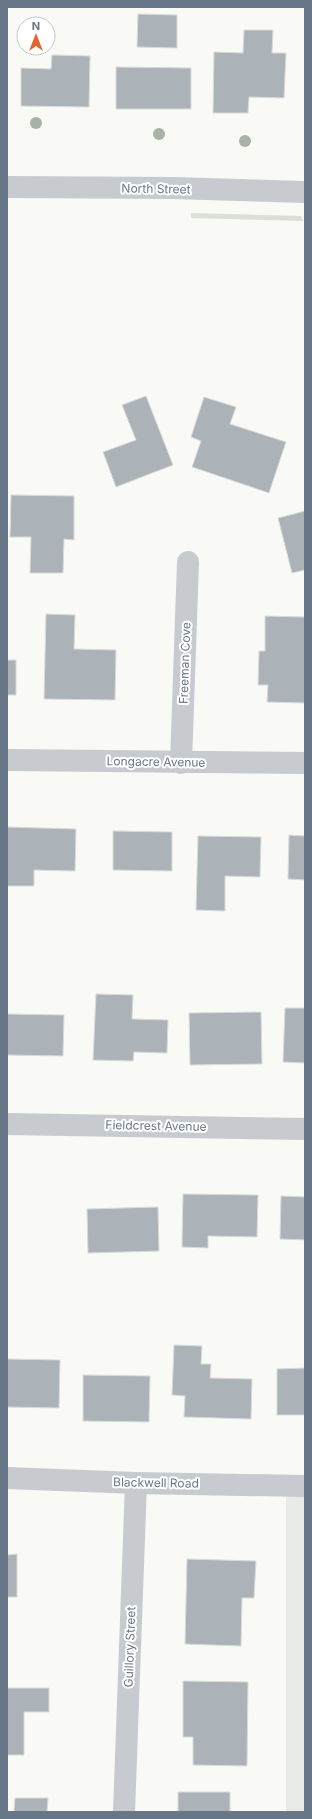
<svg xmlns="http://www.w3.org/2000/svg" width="312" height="1819" viewBox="0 0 312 1819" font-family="Inter,sans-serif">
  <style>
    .built { fill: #e9ebe9 }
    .green { fill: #dae0d7 }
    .building { fill: #abb3b9; stroke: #dadbd9 }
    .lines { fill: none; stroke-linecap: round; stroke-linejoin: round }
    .minor { stroke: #c7cace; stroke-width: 22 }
    .tree { fill: #a8b3a5 }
    .labels { text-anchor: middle; stroke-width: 4; stroke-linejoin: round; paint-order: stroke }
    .street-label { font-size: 12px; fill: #687787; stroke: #fff }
  </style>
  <rect width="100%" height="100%" fill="#f9f9f6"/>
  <path class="built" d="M286,1486h19v326h-19z"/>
  <path class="green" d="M191,213l110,3 2,5 -112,-3z"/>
  <path class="building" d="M138,14l39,1v33l-40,-1z
    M244,30h29l-1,23h14l-2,45 -35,-1 -1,16h-35l1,-61 29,1z
    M52,55l38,1 -1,51 -68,-1v-38l30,1z
    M116,67l75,1v41h-75z
    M146,396l27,69 -57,22 -13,-35 33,-12 -14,-35z
    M204,397l32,10 -6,17 56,18 -17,51 -77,-26 9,-26 -10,-4z
    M11,495l63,1v44l-10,-1 -1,34h-33l1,-36h-21z
    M305,511v59l-13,3 -14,-55z
    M46,614l29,1 -1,34 42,1 -1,50 -71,-1z
    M265,616l40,1v86l-38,-1 1,-17h-10l1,-34h6z
    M7,660h9v35h-9z
    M7,827l69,2 -1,42 -41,-1v16h-27z
    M113,831l59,1v39l-59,-1z
    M289,835l16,1v44l-17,-1z
    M198,836l63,1 -1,40 -35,-1v35l-29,-1z
    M96,994l37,1 -1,24 36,1 -1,33 -33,-1 -1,9 -40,-1z
    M285,1008h20v55l-22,-1z
    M261,1012l1,52 -72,1 -1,-52z
    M7,1014l57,1 -1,41 -56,-1z
    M183,1194l75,1 -1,42 -49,-1v12l-26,-1z
    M281,1196l24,1v43l-25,-1z
    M158,1207l1,44 -71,2 -1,-44z
    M174,1345l28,1 -1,18h10l-1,14 42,1 -1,40 -67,-2 1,-21 -13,-1z
    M7,1359l53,1 -1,48 -52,-1z
    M305,1368v47h-28v-46z
    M83,1375l67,1 -1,46 -66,-1z
    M17,1554v43h-10v-42z
    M187,1559l69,2 -2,37h-12l-1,48 -56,-2z
    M183,1681l65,1 -1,84 -54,-1v-28h-10z
    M7,1688h42v24h-25v43h-17z
    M178,1792h52v20h-52z
    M15,1798h33l-1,14h-33z"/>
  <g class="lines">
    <path class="minor" d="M7,187l165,1 133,4
      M7,760l298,3
      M181,763l7,-201
      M7,1124l298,5
      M7,1478l129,5 169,3
      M124,1812l12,-329"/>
  </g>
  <g class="tree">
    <circle cx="36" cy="123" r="6"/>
    <circle cx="159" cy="134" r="6"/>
    <circle cx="245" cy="141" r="6"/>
  </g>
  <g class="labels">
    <g class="street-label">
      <text transform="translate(156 189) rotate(1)" y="4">North Street</text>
      <text transform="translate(185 663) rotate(-88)" y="4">Freeman Cove</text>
      <text transform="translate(156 762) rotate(1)" y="4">Longacre Avenue</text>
      <text transform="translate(156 1126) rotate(1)" y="4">Fieldcrest Avenue</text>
      <text transform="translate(156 1483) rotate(1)" y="4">Blackwell Road</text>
      <text transform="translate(130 1647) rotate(-88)" y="4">Guillory Street</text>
    </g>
  </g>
  <rect width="312" height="1819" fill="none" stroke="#687787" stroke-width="16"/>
  <g transform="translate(36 36)"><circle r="19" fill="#ffffff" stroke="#c3c9cf"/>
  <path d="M0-3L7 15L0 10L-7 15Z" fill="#e1662e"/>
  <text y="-6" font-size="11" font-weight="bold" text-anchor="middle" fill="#687787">N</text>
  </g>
</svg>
